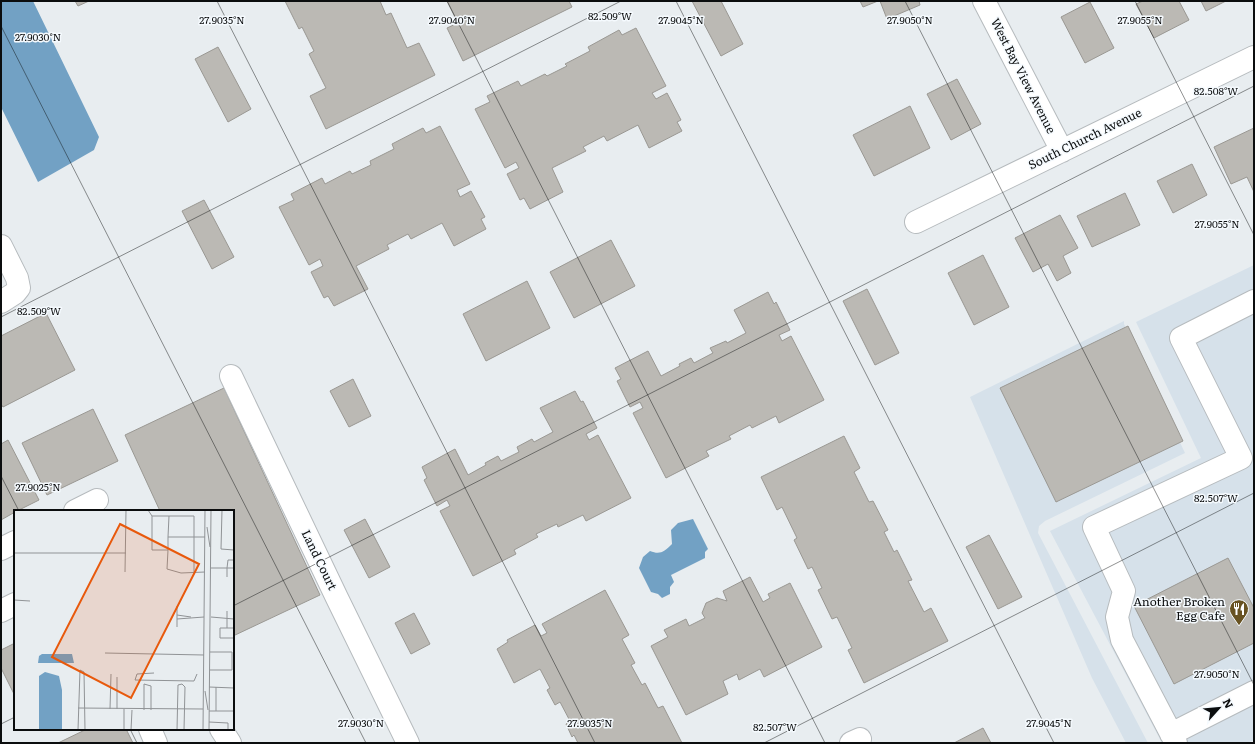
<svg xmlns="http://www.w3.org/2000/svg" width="1255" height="744" viewBox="0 0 1255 744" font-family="Literata,serif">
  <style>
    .built { fill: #d6e1ea }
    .water { fill: #72a1c4 }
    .building { fill: #bbb9b4; stroke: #9a9893 }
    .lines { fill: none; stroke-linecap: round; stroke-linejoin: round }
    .minor-casing { stroke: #b6bbbe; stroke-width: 24 }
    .minor { stroke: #fff; stroke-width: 22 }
    .ticks { fill: none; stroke: #0b0d0e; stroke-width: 1; stroke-opacity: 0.45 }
    .labels { text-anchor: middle; stroke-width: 3; stroke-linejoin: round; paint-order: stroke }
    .street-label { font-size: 12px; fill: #0b0d0e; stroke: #f5fafe }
    .poi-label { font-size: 12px; fill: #0b0d0e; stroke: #f5fafe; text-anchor: end }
    .inset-road { fill: none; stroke: #909396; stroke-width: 1 }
    .view { fill: #e8590c; fill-opacity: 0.15; stroke: #e8590c; stroke-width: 2 }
    .inset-edge { fill: none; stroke: #0b0d0e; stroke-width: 2 }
    .ticks-label { font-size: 10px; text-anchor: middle; fill: #0b0d0e; stroke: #f5fafe; stroke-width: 3; stroke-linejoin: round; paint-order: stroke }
  </style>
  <rect width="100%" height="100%" fill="#e8edf0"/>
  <path class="built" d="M1254,265v475l-7,3h-85l-112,-212 151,-73 -65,-136z
    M1124,321v3l61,129 -140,68 -6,5 -1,7 110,210h-22l-34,-65 -122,-281z"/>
  <path class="water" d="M1,1h32l66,136 -5,13 -56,32 -37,-75z
    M693,519l15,30 -3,3v6l-34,17 3,7 -4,5v7l-8,4 -4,-4 -7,-2 -12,-24 4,-11 7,-6c10,4 14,1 22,-7l-1,-14 7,-7z"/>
  <path class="building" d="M75,1h14l-11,5z
    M285,1h95l6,14 5,-2 16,35 12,-5 16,32 -109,54 -16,-33 16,-8 -17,-34 5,-3 -12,-24 -3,2z
    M447,1h122l3,6 -109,54 -16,-33 11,-5z
    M692,1h29l22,43 -22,12z
    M860,1h18l-15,6z
    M880,1h39l1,4 -33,14z
    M1143,1h36l10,19 -35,18 -18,-34z
    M1201,1h25l-20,10z
    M1090,2l24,46 -29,15 -24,-46z
    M636,28l30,58 -14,7 4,6 11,-6 14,27 -4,2 5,9 -33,17 -11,-23 -31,16 -3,-5 -21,11 3,4 -34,17 11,24 -33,17 -6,-11 -4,2 -13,-26 12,-6 -3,-6 -11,6 -30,-59 15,-7 -3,-6 31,-15 3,5 24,-12 2,2 20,-10 -2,-2 25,-13 -2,-4 31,-17 3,5z
    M218,47l33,62 -23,13 -33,-63z
    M957,79l24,45 -30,16 -24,-46z
    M910,106l20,42 -56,28 -21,-41z
    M440,126l30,58 -13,6 3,7 11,-6 14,26 -4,2 5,10 -32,17 -12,-23 -31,16 -3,-5 -21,11 2,4 -33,17 12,23 -34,17 -6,-10 -4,2 -13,-26 12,-6 -3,-7 -11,6 -30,-58 15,-7 -3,-6 31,-16 3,6 25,-13 2,3 19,-9 -1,-4 24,-12 -2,-5 31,-16 3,5z
    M1254,128v64l-7,-15 -16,7 -17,-37z
    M1192,164l15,31 -34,18 -16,-32z
    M1125,193l15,32 -48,22 -15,-31z
    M204,200l30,57 -22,12 -30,-58z
    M1060,215l18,33 -15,8 8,17 -14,8 -9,-17 -15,8 -18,-34z
    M611,240l24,46 -61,32 -24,-46z
    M983,255l26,52 -35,18 -26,-52z
    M527,281l23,47 -64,33 -23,-47z
    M867,289l32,64 -24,12 -32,-64z
    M768,292l6,12 2,-2 14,28 -11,5 3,6 9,-5 33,64 -45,23 -3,-7 -24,12 -2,-3 -21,11 2,3 -25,12 3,5 -43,22 -33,-65 10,-5 -3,-6 -10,5 -13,-26 4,-2 -6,-11 33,-17 13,25 19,-10 -1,-2 12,-6 3,5 19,-10 -3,-5 16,-7 1,2 19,-10 -12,-23z
    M46,313l29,57 -72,37 -2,-3v-68z
    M1128,326l55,115 -127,61 -56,-114z
    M353,379l18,37 -22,11 -19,-36z
    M224,388l96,207 -87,41v-125h-73l-35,-76z
    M575,391l6,11 2,-1 14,27 -11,6 3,6 9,-5 33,63 -45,23 -3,-6 -25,12 -1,-3 -21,10 2,3 -24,13 2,4 -43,22 -33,-65 10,-5 -3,-6 -10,6 -13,-26 3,-2 -5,-11 33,-18 13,26 18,-10 -1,-2 13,-7 3,5 18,-9 -2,-5 15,-8 2,3 19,-10 -13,-24z
    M93,409l25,52 -71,34 -25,-52z
    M844,436l16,32 -6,4 15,30 4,-1 15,29 -4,2 10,20 3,-2 15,30 -4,1 16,31 7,-4 17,33 -84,42 -16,-33 4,-2 -15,-31 -5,2 -14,-29 4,-2 -10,-21 -4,2 -14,-29 3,-2 -15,-31 -5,3 -16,-33z
    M8,440l31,60 -22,11h-2v1l-14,8v-76z
    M365,519l25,48 -21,11 -25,-48z
    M989,535l33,62 -24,12 -32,-62z
    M1228,558l26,50v35l-80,41 -40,-78z
    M750,577l13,25 7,-4 -2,-4 22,-11 32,64 -58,30 -4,-8 -21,11 -2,-6 -14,7 5,13 -42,21 -35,-69 17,-9 -4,-7 22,-11 3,7 16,-8 -3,-5 4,-10 11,-5 10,3 -4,-10z
    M605,590l24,45 -7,4 13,24 -4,2 11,20 3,-2 13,25 5,-2 19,37h-104l-4,-8 -2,2 -6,-13 4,-3 -10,-19 -5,3 -8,-15 3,-2 -10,-19 -26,14 -17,-34 11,-7 -1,-2 28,-15 6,11 6,-3 -5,-9z
    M414,613l16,31 -19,10 -16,-31z
    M15,643v53l-14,-28v-18z
    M983,728l8,15h-37z
    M87,729h39l7,14h-75z"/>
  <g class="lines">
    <defs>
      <path id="minor" d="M984,1l78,150
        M916,222l338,-165
        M1,246l16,32 2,10 -4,5 -14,9
        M231,376l106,222 71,145
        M75,511l22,-11
        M1,549l14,-7
        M1,611l14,-7
        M150,729l6,14
        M221,729l9,14
        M1171,734l83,-42
        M851,743l9,-4
        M1176,743l-54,-103 -5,-23 7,-26 -30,-64 147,-69 -60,-120 73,-37"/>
    </defs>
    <use href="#minor" class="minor-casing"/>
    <use href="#minor" class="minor"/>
  </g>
  <path class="ticks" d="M217,1l378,742M447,1l378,742M676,1l378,742M905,1l349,684M1135,1l119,234M1,26l365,717M1,317l620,-316M1,476l18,35M233,606l1021,-520M1,724l14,-7M130,729l7,14M764,743l490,-250"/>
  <defs>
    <symbol id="restaurant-pin" viewBox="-11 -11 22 30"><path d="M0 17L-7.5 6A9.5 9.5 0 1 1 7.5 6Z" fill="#685221" stroke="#f5fafe"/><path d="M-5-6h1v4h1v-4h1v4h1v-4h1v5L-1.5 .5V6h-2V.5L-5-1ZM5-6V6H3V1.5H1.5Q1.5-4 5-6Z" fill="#fff"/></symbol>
  </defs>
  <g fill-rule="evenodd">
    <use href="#restaurant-pin" x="1228" y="598" width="22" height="30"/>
  </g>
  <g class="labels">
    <g class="street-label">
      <text transform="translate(1023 76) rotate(63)" y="4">West Bay View Avenue</text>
      <text transform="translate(1085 139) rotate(-26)" y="4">South Church Avenue</text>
      <text transform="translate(319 560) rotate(64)" y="4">Land Court</text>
    </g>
    <g class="poi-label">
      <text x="1225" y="606">Another Broken<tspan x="1225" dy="14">Egg Cafe</tspan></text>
    </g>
  </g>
  <g transform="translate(14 510)">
    <rect width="220" height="220" fill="#e8edf0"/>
    <path d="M28,144h30l2,9h-36l1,-7zM31,162l14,4 3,14v40h-23v-54z" fill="#72a1c4"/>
    <path class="inset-road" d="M134,0l4,6v34h16l-1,19 14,4 24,-1M208,0l-1,39 13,1M138,6h17l-1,21h26v-21h-25M193,17l3,20M154,40v-13M0,43h112M220,50h-6l-1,8h7M197,58h16v9M111,62l1,-62M180,63v-36h11M0,90l16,1M163,105l14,2M197,107l23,2M163,109l27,-2M163,117v-21M213,118v-17M220,118h-14v10h14M91,143l99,2M196,160h22v-18h-22M140,163l-17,1 -2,6 59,1 3,-7M103,167v32M195,177l25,1M202,177v24M191,181l3,19M64,198l125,1M96,199l1,-35M110,199v21M130,200v-26l7,2v24M195,201h25M195,212l19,1v7M64,220l2,-60 4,2 1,58M117,220l1,-20M163,220l1,-45 4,-1 3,3 -1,43M189,220l2,-220M195,220l2,-220"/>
    <path class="view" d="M106,14l79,40 -68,134 -79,-41z"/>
    <rect width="220" height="220" class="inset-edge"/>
  </g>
  <g class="ticks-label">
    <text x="610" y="20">82.509°W</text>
    <text x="222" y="24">27.9035°N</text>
    <text x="452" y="24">27.9040°N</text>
    <text x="681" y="24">27.9045°N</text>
    <text x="910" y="24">27.9050°N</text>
    <text x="1140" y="24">27.9055°N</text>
    <text x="38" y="41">27.9030°N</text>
    <text x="1216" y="95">82.508°W</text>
    <text x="1217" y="228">27.9055°N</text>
    <text x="39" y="315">82.509°W</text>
    <text x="38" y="491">27.9025°N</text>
    <text x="1216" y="502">82.507°W</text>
    <text x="1217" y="678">27.9050°N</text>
    <text x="361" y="727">27.9030°N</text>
    <text x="590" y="727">27.9035°N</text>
    <text x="1049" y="727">27.9045°N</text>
    <text x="775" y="731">82.507°W</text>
  </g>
  <rect width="1255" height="744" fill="none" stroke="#0b0d0e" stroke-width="4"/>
  <g transform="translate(1219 708) rotate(63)" stroke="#f5fafe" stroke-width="3" paint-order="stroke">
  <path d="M0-3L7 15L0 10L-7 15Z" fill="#0b0d0e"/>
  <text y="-6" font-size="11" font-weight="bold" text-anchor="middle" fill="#0b0d0e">N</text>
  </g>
</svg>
